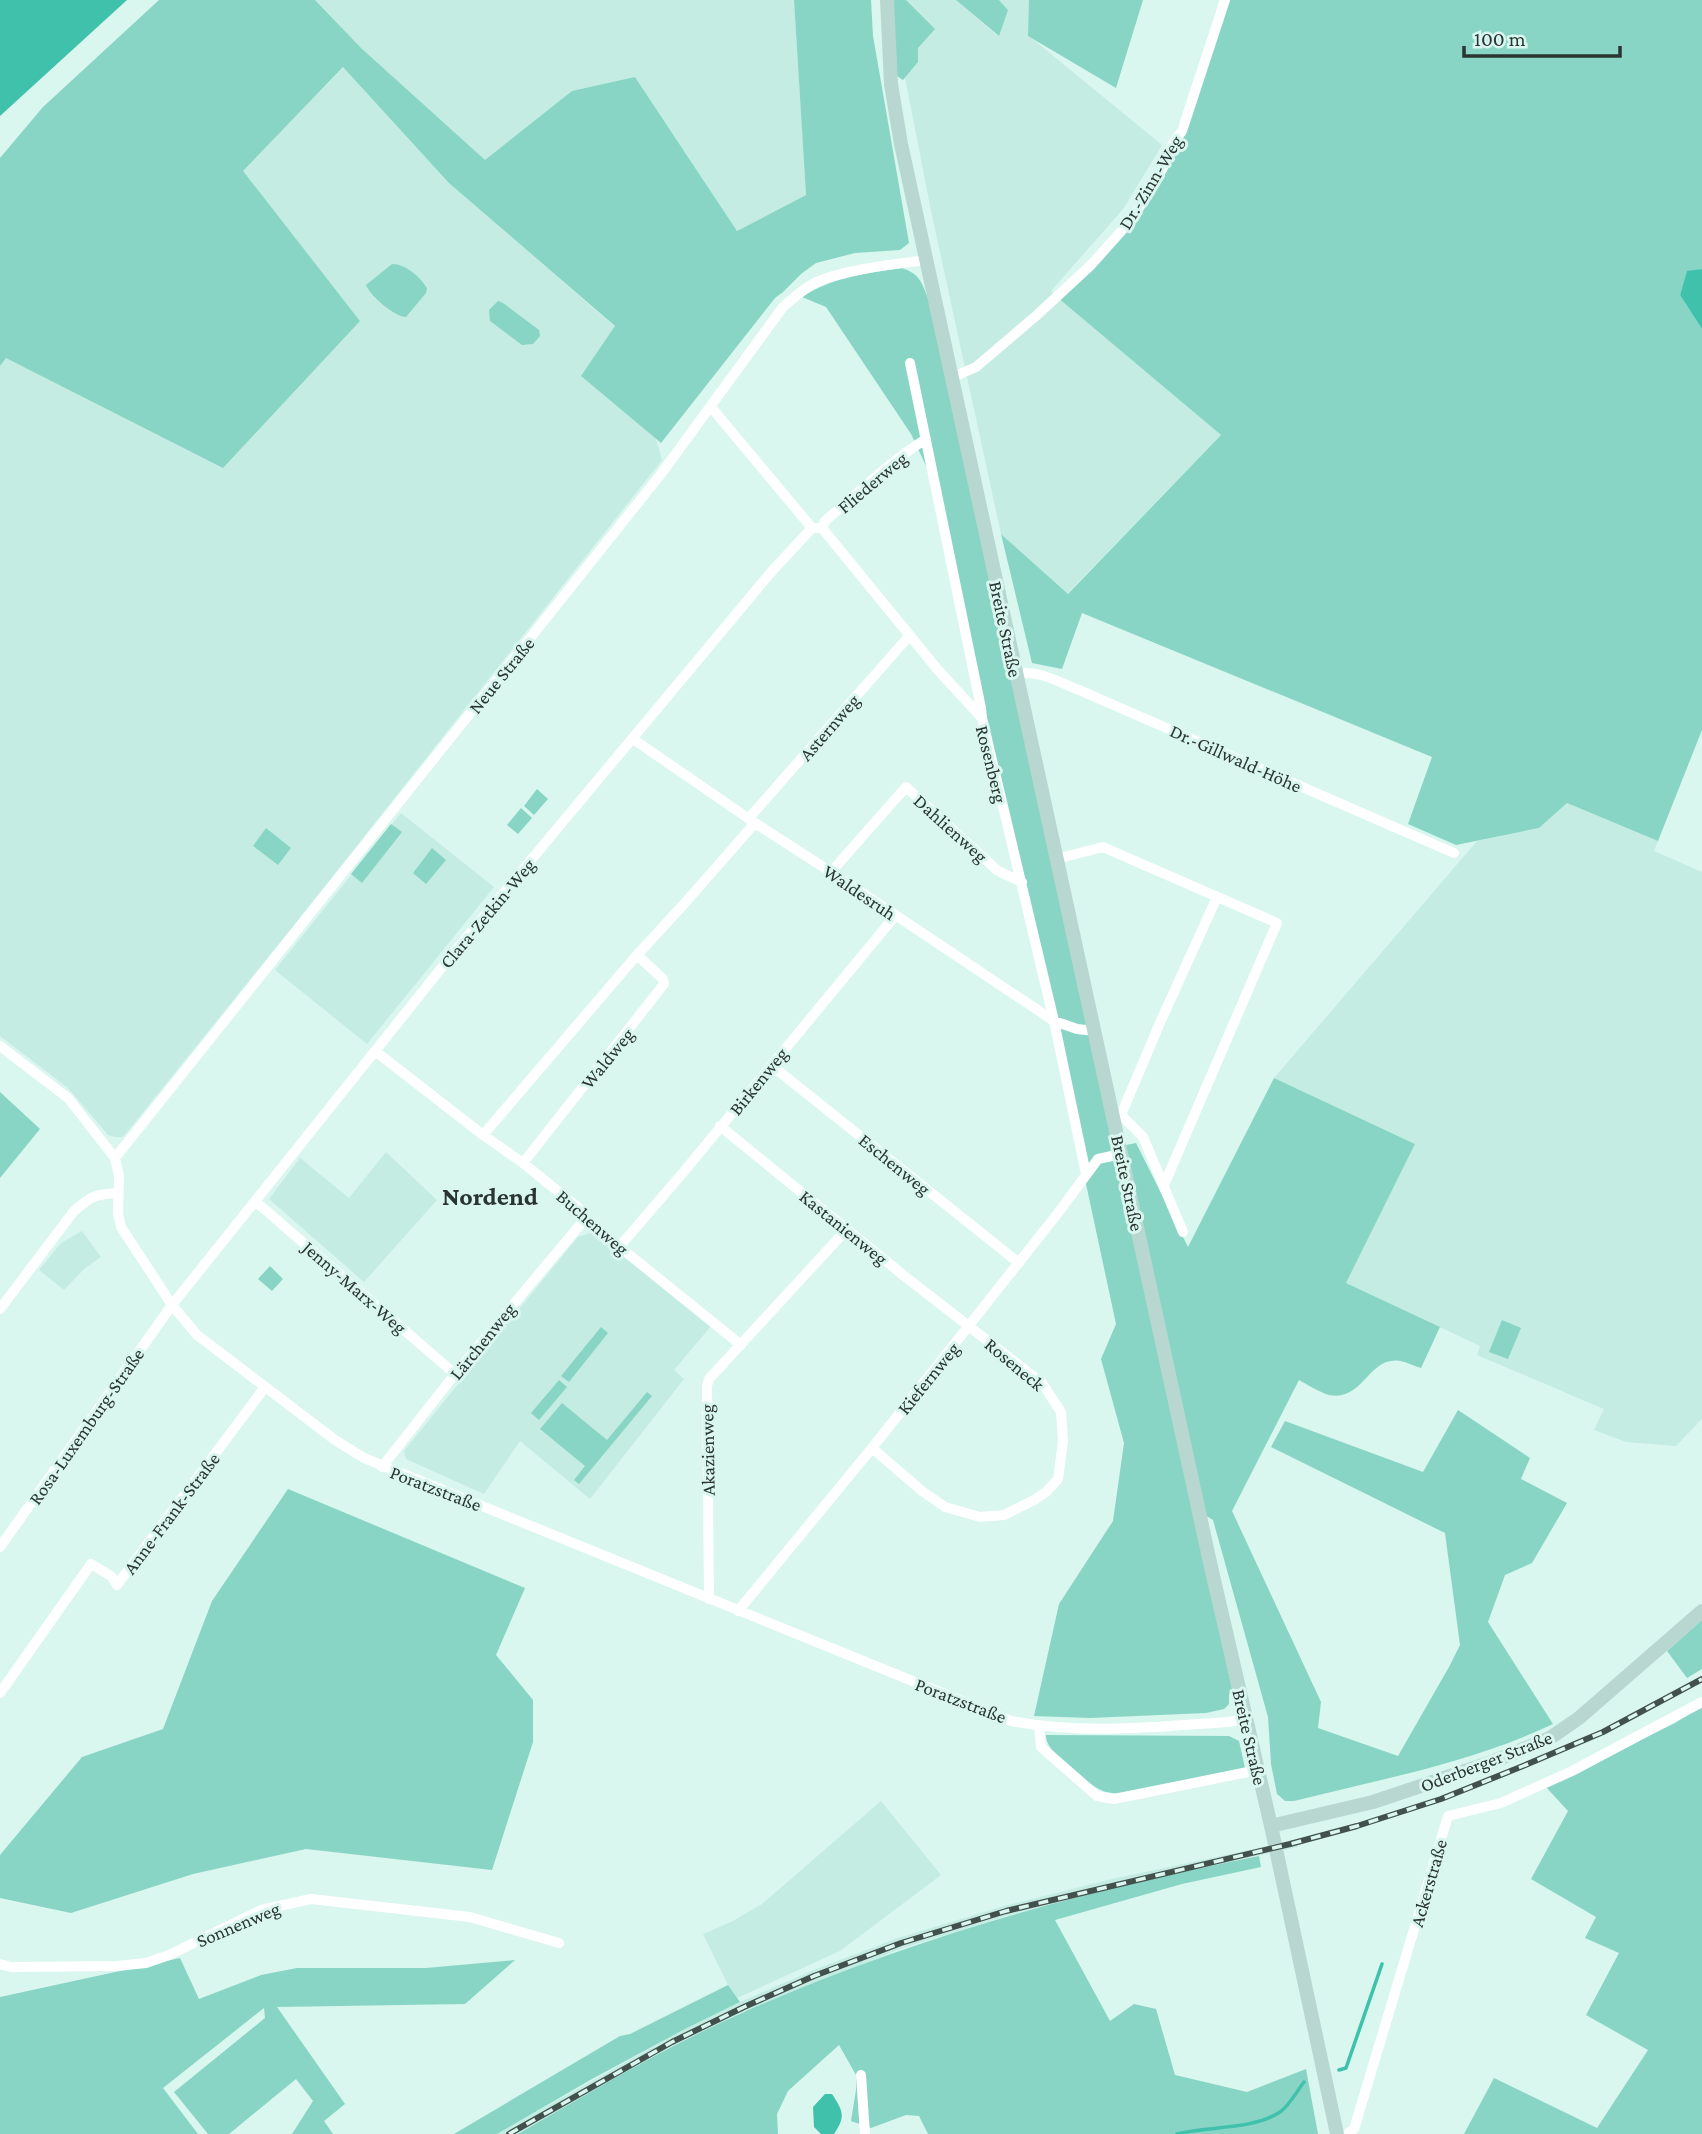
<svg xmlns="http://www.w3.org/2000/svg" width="1702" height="2134" viewBox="0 0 1702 2134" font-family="'Crimson Pro',serif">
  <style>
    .built { fill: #c5ece3 }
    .green { fill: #88d5c5 }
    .water { fill: #3fc1ab }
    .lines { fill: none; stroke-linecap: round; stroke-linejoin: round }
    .stream { stroke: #3fc1ab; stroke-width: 3.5 }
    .minor { stroke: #fff; stroke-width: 10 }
    .secondary { stroke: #b8d7d1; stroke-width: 14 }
    .rail-casing { stroke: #43514d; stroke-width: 6 }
    .rail { stroke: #d9f6ef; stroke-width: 3.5; stroke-dasharray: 10; stroke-linecap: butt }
    .labels { text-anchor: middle; stroke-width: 6; stroke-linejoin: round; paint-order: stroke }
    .street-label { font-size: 19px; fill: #2a3532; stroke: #d9f6ef }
    .district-label { font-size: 26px; font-weight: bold; fill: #2a3532; stroke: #d9f6ef }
  </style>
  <rect width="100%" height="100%" fill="#d9f6ef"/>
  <path class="built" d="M315,0h479l12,195 -69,36 -102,-154 -150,84 -35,22 165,144 -33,49 74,63 6,21 -368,465 -171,212h-8l-7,-2 -40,-47 -68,-52v-670l6,-8 354,-37 -118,-150 119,-122z
    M898,0h58l42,36 10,-26 -9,-10h30v36l133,109 -38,63 -73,83 170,144 -154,159 -66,-60 -71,-328 -27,-139z
    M1567,803l91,38 -4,10 48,21v547l-26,27 -50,-4 -32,-12 10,-21 -127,-54 3,-9 -134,-63 69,-139 -141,-66 203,-237 62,-13z
    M401,813l93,74 -127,157 -92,-74z
    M386,1152l51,48 -73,82 -95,-83 31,-41 49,40z
    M82,1231l19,26 -17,12 -20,21 -25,-20 22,-27z
    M593,1232l119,93 -38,45 10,9 -94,120 -70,-58 -36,53 -78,-35 -2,-8 97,-120 77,-94z
    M881,1801l60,74 -101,76 -103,47 -9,-13 -25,-51 28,-12 31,-18z
    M1297,1840l1,7 -185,40 -107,29 -103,32 -162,65 -52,25 -171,96h-21l188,-105 55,-27 76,-33 82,-31 106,-32 108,-27z"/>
  <path class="green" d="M159,0h156l46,48 124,112 87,-69 63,-14 102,154 69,-36 -12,-195h77l2,36 36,207 -9,7 -45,3 -39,10 -15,11 -18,18 -8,6 -114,145 -80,-67 34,-50 -166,-143 -106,-116 -100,104 117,150 -137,147 -217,-110 -6,8v-208l43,-51z
    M893,0h13l29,29 -17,19v14l-15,18 -6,-4z
    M956,0h43l9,10 -9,26z
    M1029,0h114l-27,88 -88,-52z
    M1225,0h477v269l-15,3 -7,23 22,34v401l-44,111 -91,-38 -28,25 -83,17 -48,-21 24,-67 -350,-144 -20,56 -30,-6 -31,-129 67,60 153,-159 -164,-138 76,-79 30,-50z
    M392,264c14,0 28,13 35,24l-1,5 -20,24c-11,0 -36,-21 -40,-32z
    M901,268c18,5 20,13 27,30l305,1395 -4,1v10l-5,5 -18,4 -116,5 -56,-2 25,-112 54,-83 11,-78 -23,-84 15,-35 -67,-313 -122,-543 -16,-34 -85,-127 -24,-10c29,-19 64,-24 99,-29z
    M498,301l5,2 36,27 1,6 -7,8 -11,1 -32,-24 -1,-11z
    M537,789l11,10 -14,16 -10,-9z
    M521,808l11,10 -14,16 -11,-9z
    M391,824l11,8 -40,51 -11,-9z
    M266,828l25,20 -13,17 -25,-19z
    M432,848l14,12 -20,24 -13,-11z
    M1274,1078l141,66 -69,139 94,44 -19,41c-7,-2 -14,-6 -21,-7 -32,-5 -36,41 -71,34 -10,-3 -21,-10 -30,-15l-67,131 89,191 -3,26 80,28 51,-89 11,-22 -15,-112 -174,-86 14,-26 138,51 35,-62 72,48 -9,21 46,24 -35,60 -27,12 -17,47 65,102c-82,39 -172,55 -259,77h-9l-8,-7 -6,-30 -3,-47 -55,-197 -8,-5 -79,-370 10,-2 52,104z
    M0,1092l40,37 -40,49z
    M270,1266l13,13 -11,12 -14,-12z
    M1502,1320l19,8 -13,31 -19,-7z
    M601,1327l7,6 -39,49 -8,-6z
    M559,1380l8,7 -28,33 -8,-7z
    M647,1392l5,4 -73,88 -5,-4 11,-14 -45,-37 22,-26 45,37z
    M288,1489l237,99 -29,67 37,45v42l-41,128 -186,-21 -113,25 -122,39 -71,-15v-43l82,-98 81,-28 49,-128z
    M1702,1620v49l-15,9 -20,-27z
    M1702,1706v428h-238l30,-56 103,50 51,-78 -62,-35 33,-62 -34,-15 11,-21 -65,-38 37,-68 -22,-24 129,-64z
    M1046,1735l183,1 10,5 6,27 -127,26c-4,-1 -8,-1 -12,-2 -16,-5 -62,-40 -60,-57z
    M1259,1856l2,11 -79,17 -127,36 55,101 24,-17 22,5 19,66 72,17 59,-23 12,65h-390l-9,-18 -13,-1 -35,13 -20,-7 5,-31v-15l-17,-30 -51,46 -11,23 1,20h-260c73,-42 147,-87 224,-121 166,-74 339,-122 517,-157z
    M180,1958l19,41 62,-24 36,-7h129l89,-8 -50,44 -188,3 68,97 -21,17 9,13h-41l21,-33 -17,-22 -67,55h-21l-34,-42 91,-74 -1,-10 -101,80 35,46h-198v-137z
    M728,1985l12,17 -55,27 -93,50 -95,55h-43l166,-98 10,-2z"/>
  <path class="water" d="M0,0h127l-127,116z
    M1702,269v60l-22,-34 7,-24z
    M825,2094h7c11,17 14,22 2,40h-13l-7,-7 -1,-20z"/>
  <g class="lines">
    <path class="stream" d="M1339,2070l7,-2 36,-104
      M1177,2134c30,-8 76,-4 103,-22 9,-6 17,-21 24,-30"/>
    <path class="minor" d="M910,363l71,345 1,10
      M951,378l25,-11 61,-52 54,-50 42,-47 30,-50 10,-25 9,-12 43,-131
      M711,407l101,121h10l116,142 44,48 72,303 32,153
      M822,528l3,-7c33,-28 64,-59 101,-82
      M1015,674c23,-5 43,8 64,16l375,163
      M633,739l122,84 76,49 223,149 23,8 18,2
      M749,818l161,-183
      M1056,859l47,-12 174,76 -113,262
      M831,872l75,-85 92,84 24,11
      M0,1046l68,52 47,60 4,18 -1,38 3,13 51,78 25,30 138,105 29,18 647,263c72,14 145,6 217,1l18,-3
      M375,1051l108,84 40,28 58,47 4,9 156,126
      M771,1065l248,198
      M1121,1115l22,22 40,95
      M1113,1117l8,-2 38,-90 58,-128
      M720,1126l183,149 139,108 19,29 2,29 -5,38 -12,13 -12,8 -30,15 -24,2 -35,-10 -23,-16 -50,-43
      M483,1135l154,-180 47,-51 71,-81
      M115,1158l546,-684 122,-167c9,-8 19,-17 30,-23 26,-14 83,-20 113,-24
      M523,1163l141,-179 -1,-5 -26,-24
      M255,1201l200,173
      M620,1246l61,-71 214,-259
      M0,1309l74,-98c17,-15 22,-17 44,-18
      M382,1467l73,-93 130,-155
      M0,1547l172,-242 283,-354 317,-380 40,-43
      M709,1599l-2,-213 2,-7 138,-150
      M738,1611l134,-163 186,-235 40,-54 23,-5
      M0,1693l91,-129 20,12 6,9 148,-198
      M1039,1726l2,21 56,49 17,3 144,-29
      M0,1964l11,3 106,-1 29,-3 23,-8 92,-45 50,-11 159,18 89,26
      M861,2075l4,59
      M1347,2134l7,-5 94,-313 53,-13 71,-32 130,-69"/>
    <path class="secondary" d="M887,0l4,84 10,60 310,1423 60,259 66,308
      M1271,1826l102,-24 119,-40 58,-24 29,-20 123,-107"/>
    <defs>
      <path id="rail" d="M509,2134l163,-92 72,-35 70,-31 87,-33 105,-32 284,-67 67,-18 84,-27 82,-33 80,-34 99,-53"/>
    </defs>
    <use href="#rail" class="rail-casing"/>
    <use href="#rail" class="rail"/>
  </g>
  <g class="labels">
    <g class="street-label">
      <text transform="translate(1150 182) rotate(-59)" y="7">Dr.-Zinn-Weg</text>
      <text transform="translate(872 482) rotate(-40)" y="7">Fliederweg</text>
      <text transform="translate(1006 629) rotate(78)" y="7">Breite Straße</text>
      <text transform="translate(501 675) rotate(-51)" y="7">Neue Straße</text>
      <text transform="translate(829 727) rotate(-49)" y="7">Asternweg</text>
      <text transform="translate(1236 758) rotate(24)" y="7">Dr.-Gillwald-Höhe</text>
      <text transform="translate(992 764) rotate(76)" y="7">Rosenberg</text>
      <text transform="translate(951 828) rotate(42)" y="7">Dahlienweg</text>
      <text transform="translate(860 892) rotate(34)" y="7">Waldesruh</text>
      <text transform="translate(487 913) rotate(-50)" y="7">Clara-Zetkin-Weg</text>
      <text transform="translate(607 1058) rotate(-51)" y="7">Waldweg</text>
      <text transform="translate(758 1081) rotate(-51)" y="7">Birkenweg</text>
      <text transform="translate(895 1164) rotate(39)" y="7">Eschenweg</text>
      <text transform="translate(1128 1183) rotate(78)" y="7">Breite Straße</text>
      <text transform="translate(593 1222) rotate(41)" y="7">Buchenweg</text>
      <text transform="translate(844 1227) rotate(39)" y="7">Kastanienweg</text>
      <text transform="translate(355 1287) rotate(41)" y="7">Jenny-Marx-Weg</text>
      <text transform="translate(482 1341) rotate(-51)" y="7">Lärchenweg</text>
      <text transform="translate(1015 1364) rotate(40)" y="7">Roseneck</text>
      <text transform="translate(928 1378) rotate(-51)" y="7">Kiefernweg</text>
      <text transform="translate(86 1426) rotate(-55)" y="7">Rosa-Luxemburg-Straße</text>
      <text transform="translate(707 1450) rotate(-91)" y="7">Akazienweg</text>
      <text transform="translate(436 1488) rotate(21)" y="7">Poratzstraße</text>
      <text transform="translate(171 1513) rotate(-53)" y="7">Anne-Frank-Straße</text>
      <text transform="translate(961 1700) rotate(21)" y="7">Poratzstraße</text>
      <text transform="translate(1250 1737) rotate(77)" y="7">Breite Straße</text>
      <text transform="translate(1486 1761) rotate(-21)" y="7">Oderberger Straße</text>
      <text transform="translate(1428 1883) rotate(-74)" y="7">Ackerstraße</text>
      <text transform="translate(238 1924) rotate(-23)" y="7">Sonnenweg</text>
    </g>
    <g class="district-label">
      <text x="490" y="1205">Nordend</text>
    </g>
  </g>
  <path d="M1464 46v10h156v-10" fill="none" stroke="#2a3532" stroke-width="3.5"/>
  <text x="1474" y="46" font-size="21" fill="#2a3532" stroke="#d9f6ef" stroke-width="5" paint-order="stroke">100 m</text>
</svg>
